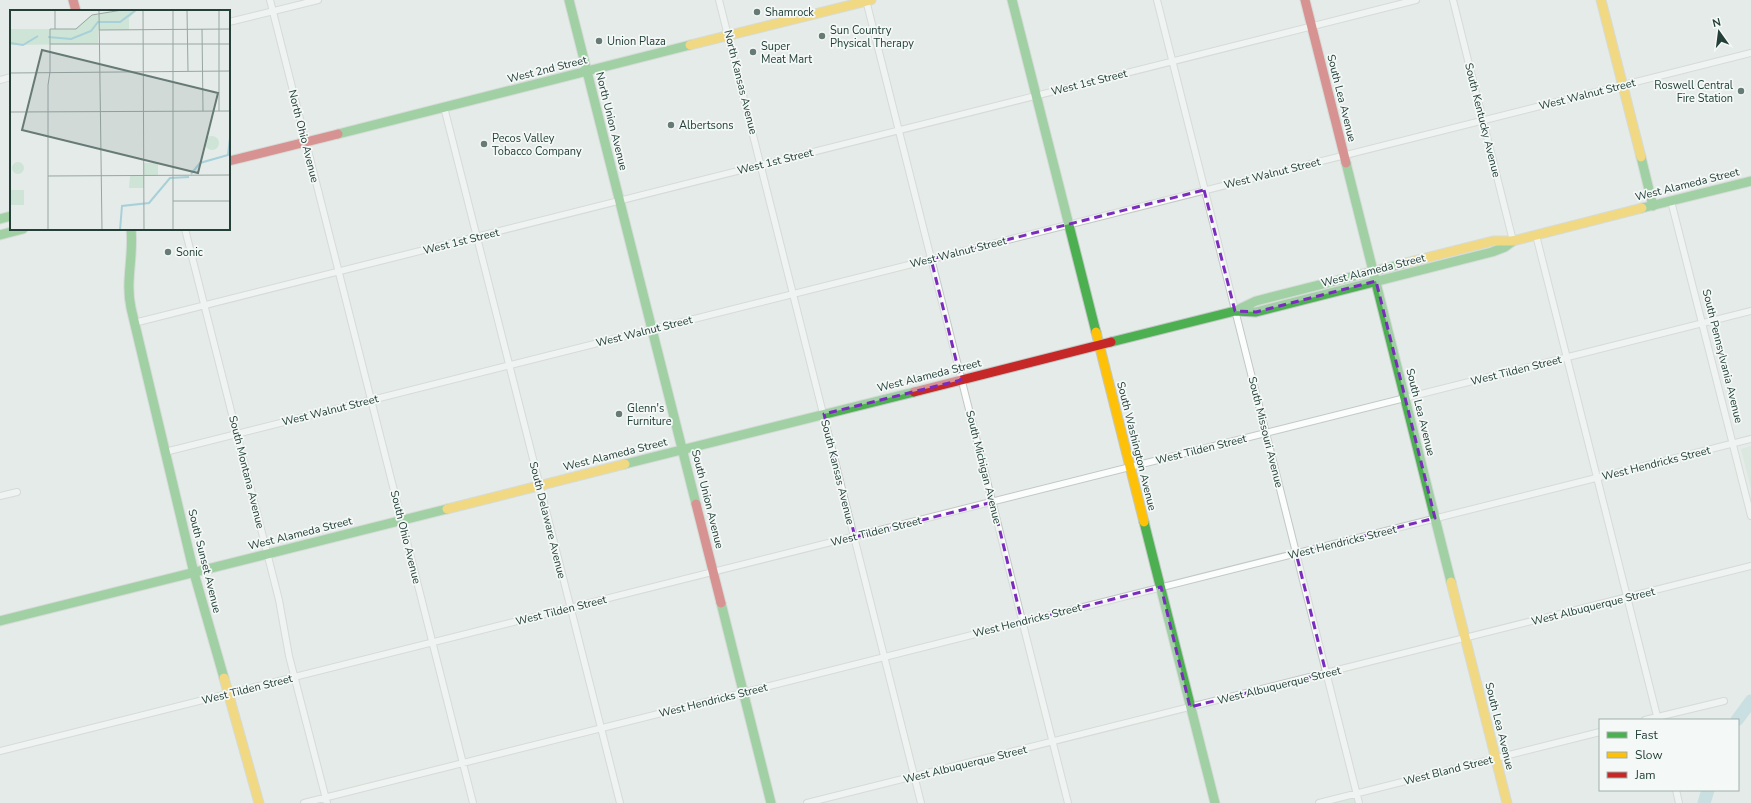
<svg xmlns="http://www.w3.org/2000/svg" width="1751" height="803" viewBox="0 0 1751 803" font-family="'Nunito Sans',sans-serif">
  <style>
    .green { fill: #cee4d6 }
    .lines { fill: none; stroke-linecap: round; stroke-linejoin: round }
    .river { stroke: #a7d0d9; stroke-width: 13 }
    .street-casing { stroke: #c2c8c5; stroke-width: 8 }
    .fast-casing { stroke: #c1c9c6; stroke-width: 11 }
    .slow-casing { stroke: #c1c9c6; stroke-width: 11 }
    .jam-casing { stroke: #c1c9c6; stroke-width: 11 }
    .street { stroke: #fbfcfc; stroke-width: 6 }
    .fast { stroke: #4caf50; stroke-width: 9 }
    .slow { stroke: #ffc107; stroke-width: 9 }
    .jam { stroke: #c62828; stroke-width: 9 }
    .marked { fill: none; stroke: #7b2cbf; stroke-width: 3; stroke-dasharray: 8 5; stroke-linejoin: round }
    .poi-dot { fill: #677b76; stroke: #f4f9f7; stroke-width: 1.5 }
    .labels { text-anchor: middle; stroke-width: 3.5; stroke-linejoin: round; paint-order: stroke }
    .poi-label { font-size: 11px; fill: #233f38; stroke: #f4f9f7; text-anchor: start }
    .street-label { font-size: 11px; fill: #233f38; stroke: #f4f9f7 }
    .inset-river { fill: none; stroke: #a7d0d9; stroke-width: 2 }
    .inset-road { fill: none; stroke: #97a6a2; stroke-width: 1 }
    .view { fill: #677b76; fill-opacity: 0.15; stroke: #677b76; stroke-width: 2 }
    .inset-edge { fill: none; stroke: #233f38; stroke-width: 2 }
  </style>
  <rect width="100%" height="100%" fill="#e5ebe8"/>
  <path class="green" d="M1751,446v43l-10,-40z
    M1357,793l2,10h-40z"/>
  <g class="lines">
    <path class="river" d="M1737,720l14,-19
      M1704,803l4,-13"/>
    <defs>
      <path id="street" d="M270,0l203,803
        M719,0l202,803
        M866,0l202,803
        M1157,0l202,803
        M1453,0l60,241
        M229,22l89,-22
        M0,80l11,-3
        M444,107l176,696
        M1671,201l80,315
        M185,229l94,371 10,56 38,147
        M1536,235l122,485
        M134,323l1282,-323
        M165,452l1586,-399
        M0,496l17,-4
        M1645,720l79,-19
        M0,751l1751,-440
        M1676,790l3,13
        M304,803l1447,-364
        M807,803l944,-237
        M1319,803l281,-71"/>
      <path id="fast" d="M569,0l127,504
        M1012,0l84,332
        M338,134l352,-89
        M1641,157l12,49
        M1346,163l105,419
        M1642,208l109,-27
        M0,219l11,-3
        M131,229c3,27 -6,52 0,79l63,265 30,105
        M0,235l23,-6
        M1235,311l21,1 236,-60 13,-5 8,-6
        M1111,342l124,-31 21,-10 150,-38
        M625,464l289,-72
        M1144,522l71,281
        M721,603l50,200
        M0,621l447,-112"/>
      <path id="slow" d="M1601,0l40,157
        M690,45l181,-45
        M1406,263l87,-22h20l129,-33
        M1096,332l48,190
        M447,509l178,-45
        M1451,582l56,221
        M224,678l35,125"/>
      <path id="jam" d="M73,0l3,11
        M1305,0l41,163
        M229,161l109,-27
        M914,392l197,-50
        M696,504l25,99"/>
    </defs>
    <use href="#street" class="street-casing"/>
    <use href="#fast" class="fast-casing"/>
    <use href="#slow" class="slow-casing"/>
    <use href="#jam" class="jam-casing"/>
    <use href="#street" class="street"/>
    <use href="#fast" class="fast"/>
    <use href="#slow" class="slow"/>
    <use href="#jam" class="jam"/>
  </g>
  <path d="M0 0H1751V803H0ZM1204,190l31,121 21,1 120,-31 59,237 -139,35 30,120 -136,34 -29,-120 -139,35 -29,-120 -138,35 -31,-123 137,-34 -30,-121z" fill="#e5ebe8" fill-opacity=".55" fill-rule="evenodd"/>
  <path class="marked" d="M1204,190l31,121 21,1 120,-31 59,237 -139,35 30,120 -136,34 -29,-120 -139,35 -29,-120 -138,35 -31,-123 137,-34 -30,-121z"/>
  <g class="poi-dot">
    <circle cx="757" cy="12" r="4"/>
    <circle cx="822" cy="36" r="4"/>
    <circle cx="599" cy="41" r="4"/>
    <circle cx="753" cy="52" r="4"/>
    <circle cx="1741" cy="91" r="4"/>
    <circle cx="671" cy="125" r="4"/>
    <circle cx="484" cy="144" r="4"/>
    <circle cx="168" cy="252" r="4"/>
    <circle cx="619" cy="414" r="4"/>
  </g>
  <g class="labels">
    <g class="poi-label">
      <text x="765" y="16">Shamrock</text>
      <text x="830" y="34">Sun Country<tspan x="830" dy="13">Physical Therapy</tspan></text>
      <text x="607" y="45">Union Plaza</text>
      <text x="761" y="50">Super<tspan x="761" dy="13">Meat Mart</tspan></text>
      <text x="1733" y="89" text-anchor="end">Roswell Central<tspan x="1733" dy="13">Fire Station</tspan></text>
      <text x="679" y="129">Albertsons</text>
      <text x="492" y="142">Pecos Valley<tspan x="492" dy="13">Tobacco Company</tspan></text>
      <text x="176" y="256">Sonic</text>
      <text x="627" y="412">Glenn's<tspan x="627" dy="13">Furniture</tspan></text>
    </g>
    <g class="street-label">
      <text transform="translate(547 69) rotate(-14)" y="4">West 2nd Street</text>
      <text transform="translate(741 82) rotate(76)" y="4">North Kansas Avenue</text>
      <text transform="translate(1089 82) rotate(-14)" y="4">West 1st Street</text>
      <text transform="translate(1587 94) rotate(-14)" y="4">West Walnut Street</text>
      <text transform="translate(1342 98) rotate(76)" y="4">South Lea Avenue</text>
      <text transform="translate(1483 120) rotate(76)" y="4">South Kentucky Avenue</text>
      <text transform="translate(612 121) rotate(76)" y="4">North Union Avenue</text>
      <text transform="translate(304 136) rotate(76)" y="4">North Ohio Avenue</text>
      <text transform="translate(775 161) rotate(-14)" y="4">West 1st Street</text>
      <text transform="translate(1272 173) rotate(-14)" y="4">West Walnut Street</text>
      <text transform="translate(1687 184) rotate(-14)" y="4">West Alameda Street</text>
      <text transform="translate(461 241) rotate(-14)" y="4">West 1st Street</text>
      <text transform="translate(958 252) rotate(-14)" y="4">West Walnut Street</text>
      <text transform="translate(1373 270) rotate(-14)" y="4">West Alameda Street</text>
      <text transform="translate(644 331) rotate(-14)" y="4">West Walnut Street</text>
      <text transform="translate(1723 356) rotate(76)" y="4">South Pennsylvania Avenue</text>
      <text transform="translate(1516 370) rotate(-14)" y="4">West Tilden Street</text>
      <text transform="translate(929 375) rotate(-14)" y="4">West Alameda Street</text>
      <text transform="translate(330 410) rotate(-14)" y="4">West Walnut Street</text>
      <text transform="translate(1421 412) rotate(76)" y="4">South Lea Avenue</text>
      <text transform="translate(1266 432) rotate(76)" y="4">South Missouri Avenue</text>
      <text transform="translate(1137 446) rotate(76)" y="4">South Washington Avenue</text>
      <text transform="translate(1201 449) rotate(-14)" y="4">West Tilden Street</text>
      <text transform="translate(615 454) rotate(-14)" y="4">West Alameda Street</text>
      <text transform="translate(1656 463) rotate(-14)" y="4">West Hendricks Street</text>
      <text transform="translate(984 467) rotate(76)" y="4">South Michigan Avenue</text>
      <text transform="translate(247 472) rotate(76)" y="4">South Montana Avenue</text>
      <text transform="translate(838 472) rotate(76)" y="4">South Kansas Avenue</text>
      <text transform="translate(708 499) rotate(76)" y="4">South Union Avenue</text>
      <text transform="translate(548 520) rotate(76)" y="4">South Delaware Avenue</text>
      <text transform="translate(876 531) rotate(-14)" y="4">West Tilden Street</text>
      <text transform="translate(300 533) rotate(-14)" y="4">West Alameda Street</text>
      <text transform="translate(406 537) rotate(76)" y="4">South Ohio Avenue</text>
      <text transform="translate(1342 542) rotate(-14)" y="4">West Hendricks Street</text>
      <text transform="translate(205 561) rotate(76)" y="4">South Sunset Avenue</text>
      <text transform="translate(1593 606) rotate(-14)" y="4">West Albuquerque Street</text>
      <text transform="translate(561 610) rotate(-14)" y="4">West Tilden Street</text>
      <text transform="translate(1027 620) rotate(-14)" y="4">West Hendricks Street</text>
      <text transform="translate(1279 685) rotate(-14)" y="4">West Albuquerque Street</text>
      <text transform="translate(247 689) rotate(-14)" y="4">West Tilden Street</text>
      <text transform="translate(713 700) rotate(-14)" y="4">West Hendricks Street</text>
      <text transform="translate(1500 726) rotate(76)" y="4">South Lea Avenue</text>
      <text transform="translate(965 764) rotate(-14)" y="4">West Albuquerque Street</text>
      <text transform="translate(1448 770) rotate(-14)" y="4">West Bland Street</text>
    </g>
  </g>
  <g transform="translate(10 10)">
    <rect width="220" height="220" fill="#e5ebe8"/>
    <path d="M112,0h15l-8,8v12h-31v14l-88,1v-16h65l15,-13zM195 133a7 7 0 1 1 14 0a7 7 0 1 1-14 0ZM2 158a6 6 0 1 1 12 0a6 6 0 1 1-12 0ZM134,153h14v12h-14zM120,166h14v12h-15zM0,180h14v15h-14z" fill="#cee4d6"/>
    <path class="inset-river" d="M38,27l23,2 20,-8 7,-9h22l16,-12M0,33l13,2 15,-9M181,164l9,-11 28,-8 2,-17M110,220l2,-24 27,-3 21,-25 19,-1"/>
    <path class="inset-road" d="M45,0v19M89,0l3,220M133,0l1,220M163,0v220M177,0l1,61M209,0v101M192,19l1,82M89,20l131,-1M40,34h180M40,62v-43h26l16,-14 30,-5M0,63l220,-2M0,102l220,-1M38,166l182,-1M163,191h57M38,220v-145l2,-13"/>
    <path class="view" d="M32,40l176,43 -20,80 -176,-43z"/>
    <rect width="220" height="220" class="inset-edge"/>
  </g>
  <rect x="1599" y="719" width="140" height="72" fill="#f4f9f7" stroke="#a0afab"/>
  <rect x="1607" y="732" width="20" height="6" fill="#4caf50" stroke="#a0afab"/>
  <text x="1635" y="739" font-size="12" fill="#233f38">Fast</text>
  <rect x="1607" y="752" width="20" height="6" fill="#ffc107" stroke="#a0afab"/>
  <text x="1635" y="759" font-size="12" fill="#233f38">Slow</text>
  <rect x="1607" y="772" width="20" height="6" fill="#c62828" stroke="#a0afab"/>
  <text x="1635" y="779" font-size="12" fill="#233f38">Jam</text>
  <g transform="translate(1719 32) rotate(346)" stroke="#f4f9f7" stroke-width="3" paint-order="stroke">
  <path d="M0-3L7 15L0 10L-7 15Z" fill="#233f38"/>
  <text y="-6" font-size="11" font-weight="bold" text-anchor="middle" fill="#233f38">N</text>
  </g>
</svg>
